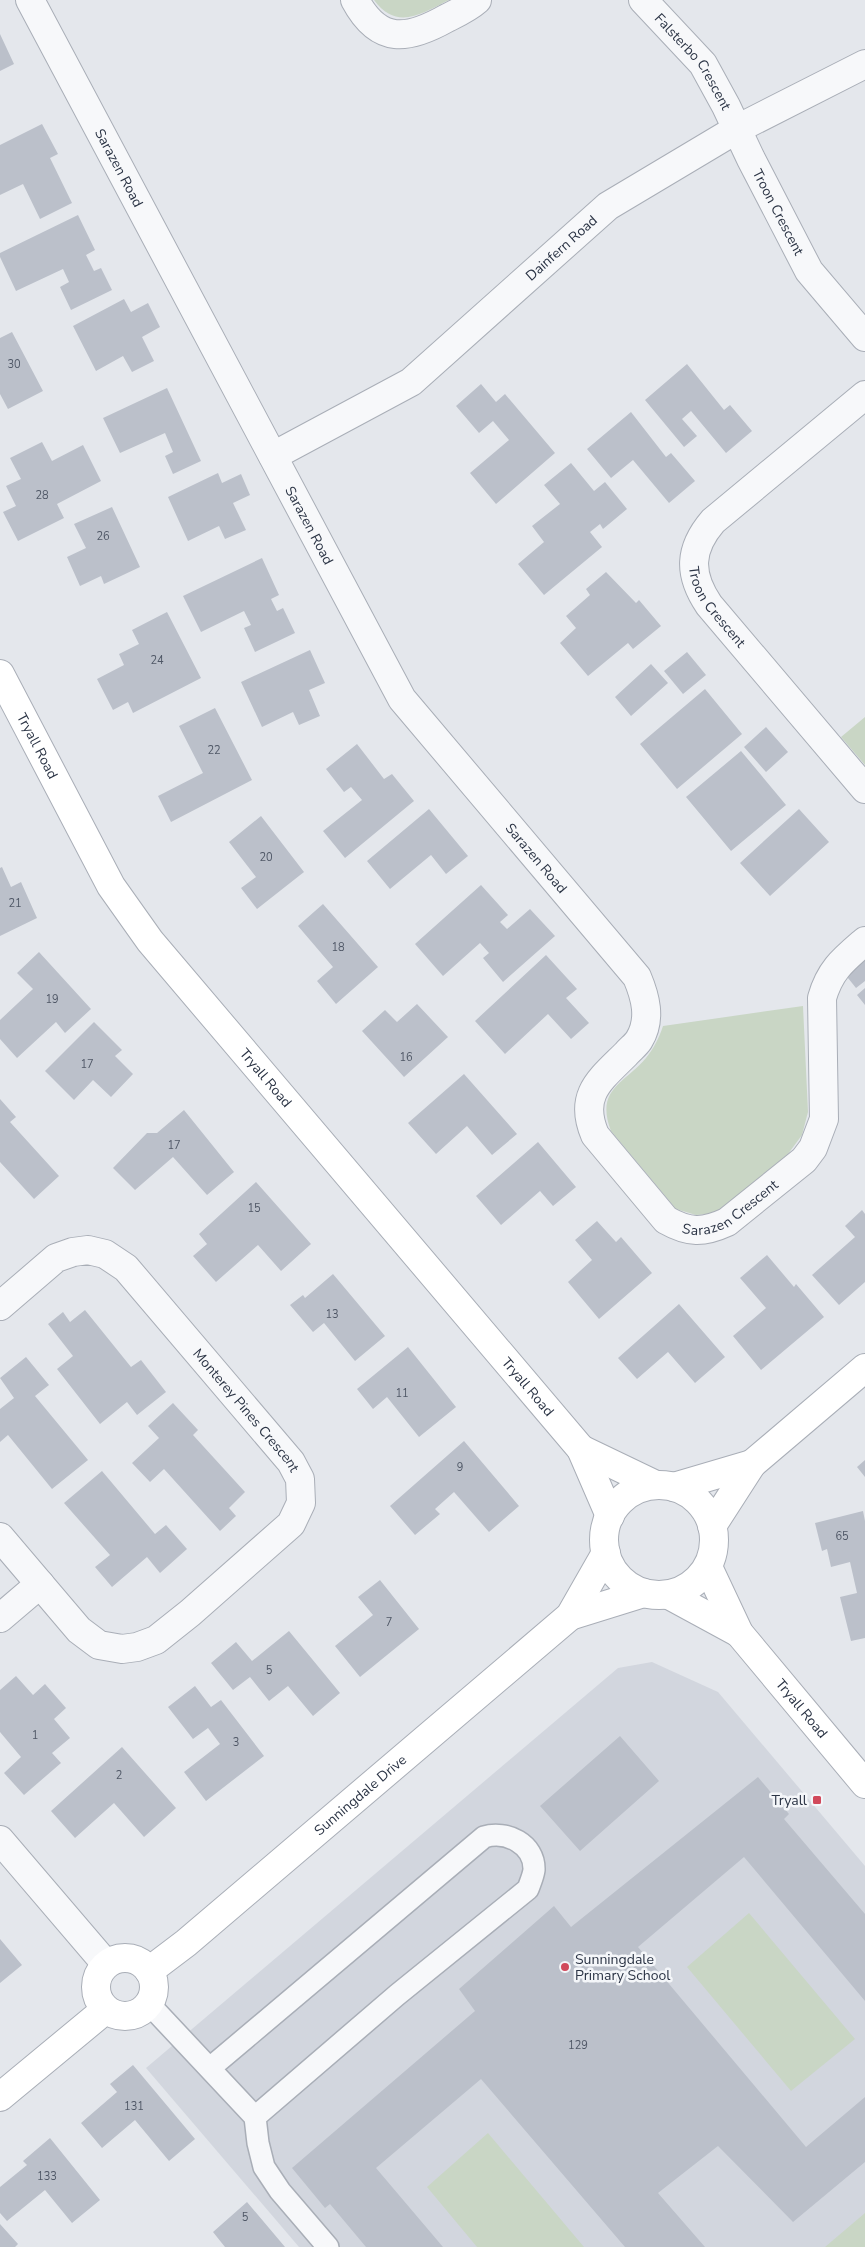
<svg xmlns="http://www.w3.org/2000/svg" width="865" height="2247" viewBox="0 0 865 2247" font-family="'Nunito Sans',sans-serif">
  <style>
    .built { fill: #d2d6de }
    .green { fill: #c9d6c5 }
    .building { fill: #bbc0ca }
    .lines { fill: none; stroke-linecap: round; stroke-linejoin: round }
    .lane-casing { stroke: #a9aeb7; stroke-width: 24 }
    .street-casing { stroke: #a9aeb7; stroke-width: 30 }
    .secondary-casing { stroke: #a9aeb7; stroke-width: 30 }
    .lane { stroke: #f7f8fa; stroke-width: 21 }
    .street { stroke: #f7f8fa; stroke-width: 28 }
    .secondary { stroke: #fff; stroke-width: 28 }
    .poi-dot { fill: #d1495b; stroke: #f4f6f9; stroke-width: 2 }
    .labels { text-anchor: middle; stroke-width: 5; stroke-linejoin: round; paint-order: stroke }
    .number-label { font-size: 11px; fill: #4f5766 }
    .street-label { font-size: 14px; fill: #2b3445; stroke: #f4f6f9 }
    .poi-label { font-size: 14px; fill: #2b3445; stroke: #f4f6f9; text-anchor: end }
  </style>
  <rect width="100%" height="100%" fill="#e4e7ec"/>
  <path class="built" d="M652,1662l66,30 147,174v381h-566l-153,-179 472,-400z"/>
  <path class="green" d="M374,0h75c-28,14 -52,31 -75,0z
    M865,717v48l-24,-28z
    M803,1006l5,106 -6,23 -14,19 -67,55 -12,5 -13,1 -20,-6 -65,-78c-16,-42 13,-47 35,-73 8,-10 13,-20 17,-32z
    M749,1913l106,126 -64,52 -104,-124z
    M488,2133l96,114h-107l-50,-60z
    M865,2213v34h-40z"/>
  <path class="building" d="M0,34l14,30 -14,7z
    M42,124l16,30 -8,4 22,45 -32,16 -17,-35 -23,11v-50z
    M78,215l17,35 -9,5 8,16 7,-3 11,22 -41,20 -11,-23 9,-5 -6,-13 -47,22 -16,-34v-4z
    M124,299l7,13 17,-9 12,24 -18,10 12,24 -22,11 -9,-16 -27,15 -23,-45z
    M12,332l31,59 -35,18 -8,-15v-56z
    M687,364l37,46 6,-5 22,26 -26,22 -35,-42 -9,8 15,17 -13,11 -39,-47z
    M481,384l15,18 9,-8 50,59 -59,51 -26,-31 39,-33 -16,-19 -14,12 -23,-27z
    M167,388l34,73 -28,13 -8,-18 8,-4 -8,-19 -45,20 -17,-35z
    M631,412l35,45 5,-4 24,28 -26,22 -36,-43 -22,18 -24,-29z
    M42,442l10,19 31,-16 18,36 -44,23 7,14 -46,23 -15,-29 13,-6 -10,-20 15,-7 -11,-21z
    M571,463l23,28 11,-9 22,27 -24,20 -3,-5 -10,8 12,15 -58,48 -26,-31 26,-22 -12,-16 28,-22 -16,-19z
    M218,473l4,10 19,-9 9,21 -17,8 13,27 -21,9 -6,-13 -31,15 -20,-44z
    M112,507l28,60 -36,17 -3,-8 -21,10 -13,-29 19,-9 -12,-24z
    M262,558l17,37 -8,4 6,12 6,-3 12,25 -40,19 -11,-24 7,-3 -7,-14 -43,21 -18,-36z
    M606,572l30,31 3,-3 22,26 -28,23 -5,-6 -40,33 -28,-33 16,-15 -10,-12 24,-21 -4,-6z
    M167,612l34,66 -68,35 -5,-11 -15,8 -16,-31 27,-14 -5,-11 20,-10 -7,-14z
    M310,650l15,33 -16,7 11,26 -21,9 -6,-13 -31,15 -21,-45z
    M687,652l19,23 -23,19 -19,-23z
    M651,664l17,19 -37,33 -16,-19z
    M705,689l37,45 -65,55 -37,-45z
    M215,708l37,72 -81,42 -13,-26 45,-23 -24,-47z
    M766,727l22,25 -22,20 -22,-25z
    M357,744l27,35 8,-5 22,27 -69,57 -22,-27 39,-31 -11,-13 -7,5 -18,-23z
    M741,751l45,54 -55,46 -45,-54z
    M429,809l39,47 -22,18 -15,-19 -41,34 -23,-28z
    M799,809l30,33 -59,54 -30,-33z
    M261,816l43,56 -47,37 -16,-21 15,-11 -27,-35z
    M2,867l9,20 10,-5 16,36 -37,18v-68z
    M481,885l27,30 -8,7 7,7 23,-20 25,27 -52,46 -20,-24 6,-5 -9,-10 -37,33 -28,-32z
    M323,904l55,63 -42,37 -19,-23 16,-14 -35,-41z
    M865,948v33l-9,7 -16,-20z
    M39,952l52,57 -26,24 -9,-11 -39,36 -17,-19v-19l33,-31 -16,-16z
    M546,955l31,34 -11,9 23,25 -18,16 -23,-25 -43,40 -30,-33z
    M865,988v17l-8,-10z
    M417,1004l31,33 -44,40 -42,-46 23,-21 12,12z
    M94,1022l28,28 -7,6 18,18 -22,23 -18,-17 -19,20 -29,-29z
    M464,1074l53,60 -25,21 -25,-29 -31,28 -28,-31z
    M0,1099l16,18 -6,5 49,54 -25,23 -34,-37z
    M184,1110l50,62 -27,23 -34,-38 -38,33 -22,-22 34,-35h10z
    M538,1142l38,45 -23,19 -13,-15 -39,34 -25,-29z
    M256,1182l55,62 -30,27 -23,-26 -42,37 -23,-26 14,-12 -8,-10z
    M862,1210l3,4v68l-26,23 -27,-30 43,-38 -10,-11z
    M597,1221l19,21 5,-5 31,36 -53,46 -31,-37 24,-22 -17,-20z
    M767,1255l27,32 2,-3 28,33 -63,53 -28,-34 33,-28 -26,-30z
    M333,1274l52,62 -30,25 -31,-38 -11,9 -23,-27 13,-10 2,3z
    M679,1304l46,53 -30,26 -27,-31 -31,27 -19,-21z
    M85,1310l46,57 10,-7 25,32 -29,23 -10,-13 -27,22 -43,-55 16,-13 -25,-32 15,-12 7,10z
    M408,1347l48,60 -37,30 -32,-40 -14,12 -16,-20z
    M26,1357l23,28 -14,11 53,64 -36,29 -44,-54 -8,7v-33l14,-11 -14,-20z
    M173,1403l25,27 -5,5 52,57 -16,16 7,8 -16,15 -56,-62 -14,13 -18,-19 27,-25 -11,-12z
    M464,1441l55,65 -30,26 -35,-40 -19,17 5,5 -25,21 -25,-29z
    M865,1460v17l-8,-10z
    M102,1471l53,63 11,-9 21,24 -27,24 -13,-16 -35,30 -17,-20 15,-12 -46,-52z
    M863,1511l2,10v117l-14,3 -11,-44 17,-4 -7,-31 -19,5 -4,-18 -5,2 -7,-28z
    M380,1580l39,49 -59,48 -25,-31 38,-31 -15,-18z
    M289,1631l51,62 -27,23 -25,-30 -19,15 -19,-24 -17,13 -22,-27 25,-21 16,19z
    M16,1676l17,19 12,-11 21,24 -12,11 16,19 -18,15 9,10 -37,32 -20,-22 17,-16 -21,-25v-42z
    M195,1686l16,21 10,-7 43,56 -58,45 -22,-29 36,-28 -12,-16 -15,11 -25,-32z
    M620,1736l39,45 -79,70 -40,-45z
    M122,1747l54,61 -32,29 -30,-34 -39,35 -24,-27z
    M758,1777l31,37 -5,5 81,95v87l-121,-144 -106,90 168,200 59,-50v65l-72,60 -75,-76 -60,47 47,54h-80l-144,-168 -105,89 67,79h-77l-36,-43 -5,4 -33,-40 183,-157 -16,-22 95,-83 17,21z
    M0,1939l22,26 -22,18z
    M133,2065l62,74 -26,22 -34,-41 -33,28 -21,-25 36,-31 -7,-8z
    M50,2138l50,62 -28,23 -27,-33 -38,31 -7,-8v-26l27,-22 -4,-4z
    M247,2202l38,45h-60l-12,-15z
    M0,2224l18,20 -3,3h-15z"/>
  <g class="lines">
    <defs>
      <path id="lane" d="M149,2004l106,113 3,26 6,24 16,24 48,56
        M210,2068l274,-231c22,-7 51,7 50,33 -1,7 -4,13 -6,19l-131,106 -142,122"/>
      <g id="street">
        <path id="s1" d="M30,0l372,699 235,278c8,19 15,42 2,63 -3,5 -9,9 -13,14 -26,26 -48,41 -31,81l71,85c23,13 37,13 61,2l77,-62 9,-12 11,-29 -2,-121c8,-28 21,-38 43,-57"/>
        <path d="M355,0c24,45 53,40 92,18 10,-5 21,-10 30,-18"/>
        <path id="s2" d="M643,0l60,64 23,42 25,53 58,112 56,66"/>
        <path id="s3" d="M865,395l-152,126c-24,28 -25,53 -4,84l156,184"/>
        <path id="s4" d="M273,456l138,-74 197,-176 129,-77 128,-65"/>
        <path id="s5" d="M0,1306l56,-48 17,-6 15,-2 17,4 21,14 165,194 9,17 1,24 -10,21 -101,89 -34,27 -19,7 -15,2 -23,-4 -20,-15 -79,-93"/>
        <path d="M0,1618l40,-34"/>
        <path d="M0,1840l106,124"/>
      </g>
      <g id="secondary">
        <path id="s6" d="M0,674l111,212 39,55 431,508 29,67"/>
        <path d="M581,1449l75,36"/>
        <circle cx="659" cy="1540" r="55"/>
        <path d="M674,1487l78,-23"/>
        <path d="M712,1526l40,-62 113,-96"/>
        <path id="s7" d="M708,1567l31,66 126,151"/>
        <path d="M669,1595l70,38"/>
        <path d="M570,1616l74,-23"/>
        <circle cx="125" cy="1987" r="29"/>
        <path id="s8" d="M149,1971l37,-28 384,-327 36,-63"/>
        <path d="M0,2097l105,-87"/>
      </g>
    </defs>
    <use href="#lane" class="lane-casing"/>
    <use href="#street" class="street-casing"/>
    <use href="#secondary" class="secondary-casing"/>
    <use href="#lane" class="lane"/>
    <use href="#street" class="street"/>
    <use href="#secondary" class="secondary"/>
  </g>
  <g class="poi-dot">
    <rect x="812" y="1795" width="10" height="10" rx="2.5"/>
    <circle cx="565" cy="1967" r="5"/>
  </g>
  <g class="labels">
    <g class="number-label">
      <text x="14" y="368">30</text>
      <text x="42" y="499">28</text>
      <text x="103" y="540">26</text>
      <text x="157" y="664">24</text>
      <text x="214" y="754">22</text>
      <text x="266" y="861">20</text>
      <text x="15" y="907">21</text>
      <text x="338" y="951">18</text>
      <text x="52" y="1003">19</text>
      <text x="406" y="1061">16</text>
      <text x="87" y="1068">17</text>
      <text x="174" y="1149">17</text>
      <text x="254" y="1212">15</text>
      <text x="332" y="1318">13</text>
      <text x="402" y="1397">11</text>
      <text x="460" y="1471">9</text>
      <text x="842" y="1540">65</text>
      <text x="389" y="1626">7</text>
      <text x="269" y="1674">5</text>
      <text x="35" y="1739">1</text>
      <text x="236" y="1746">3</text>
      <text x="119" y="1779">2</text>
      <text x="578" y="2049">129</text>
      <text x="134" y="2110">131</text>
      <text x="47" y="2180">133</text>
      <text x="245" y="2221">5</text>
    </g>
    <g class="street-label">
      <text dy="5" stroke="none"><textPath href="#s2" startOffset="80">Falsterbo Crescent</textPath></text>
      <text dy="5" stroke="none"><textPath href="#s1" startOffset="190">Sarazen Road</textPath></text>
      <text dy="5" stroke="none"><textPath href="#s2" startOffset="254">Troon Crescent</textPath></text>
      <text dy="5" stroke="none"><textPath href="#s4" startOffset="358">Dainfern Road</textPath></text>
      <text dy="5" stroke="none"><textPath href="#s1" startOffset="595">Sarazen Road</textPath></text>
      <text dy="5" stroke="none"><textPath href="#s3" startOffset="295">Troon Crescent</textPath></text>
      <text dy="5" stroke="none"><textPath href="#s6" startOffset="81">Tryall Road</textPath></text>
      <text dy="5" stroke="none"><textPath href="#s1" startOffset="1000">Sarazen Road</textPath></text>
      <text dy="5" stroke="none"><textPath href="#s6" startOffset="486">Tryall Road</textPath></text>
      <text dy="5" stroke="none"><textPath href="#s1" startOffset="1519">Sarazen Crescent</textPath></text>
      <text dy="5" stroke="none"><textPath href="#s6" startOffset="891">Tryall Road</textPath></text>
      <text dy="5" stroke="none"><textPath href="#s5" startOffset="336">Monterey Pines Crescent</textPath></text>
      <text dy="5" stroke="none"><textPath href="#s7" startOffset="171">Tryall Road</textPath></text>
      <text dy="5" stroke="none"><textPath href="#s8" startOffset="275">Sunningdale Drive</textPath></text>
    </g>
    <g class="poi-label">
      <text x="807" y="1805">Tryall</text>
      <text x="575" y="1964" text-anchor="start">Sunningdale<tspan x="575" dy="16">Primary School</tspan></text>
    </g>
  </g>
</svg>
